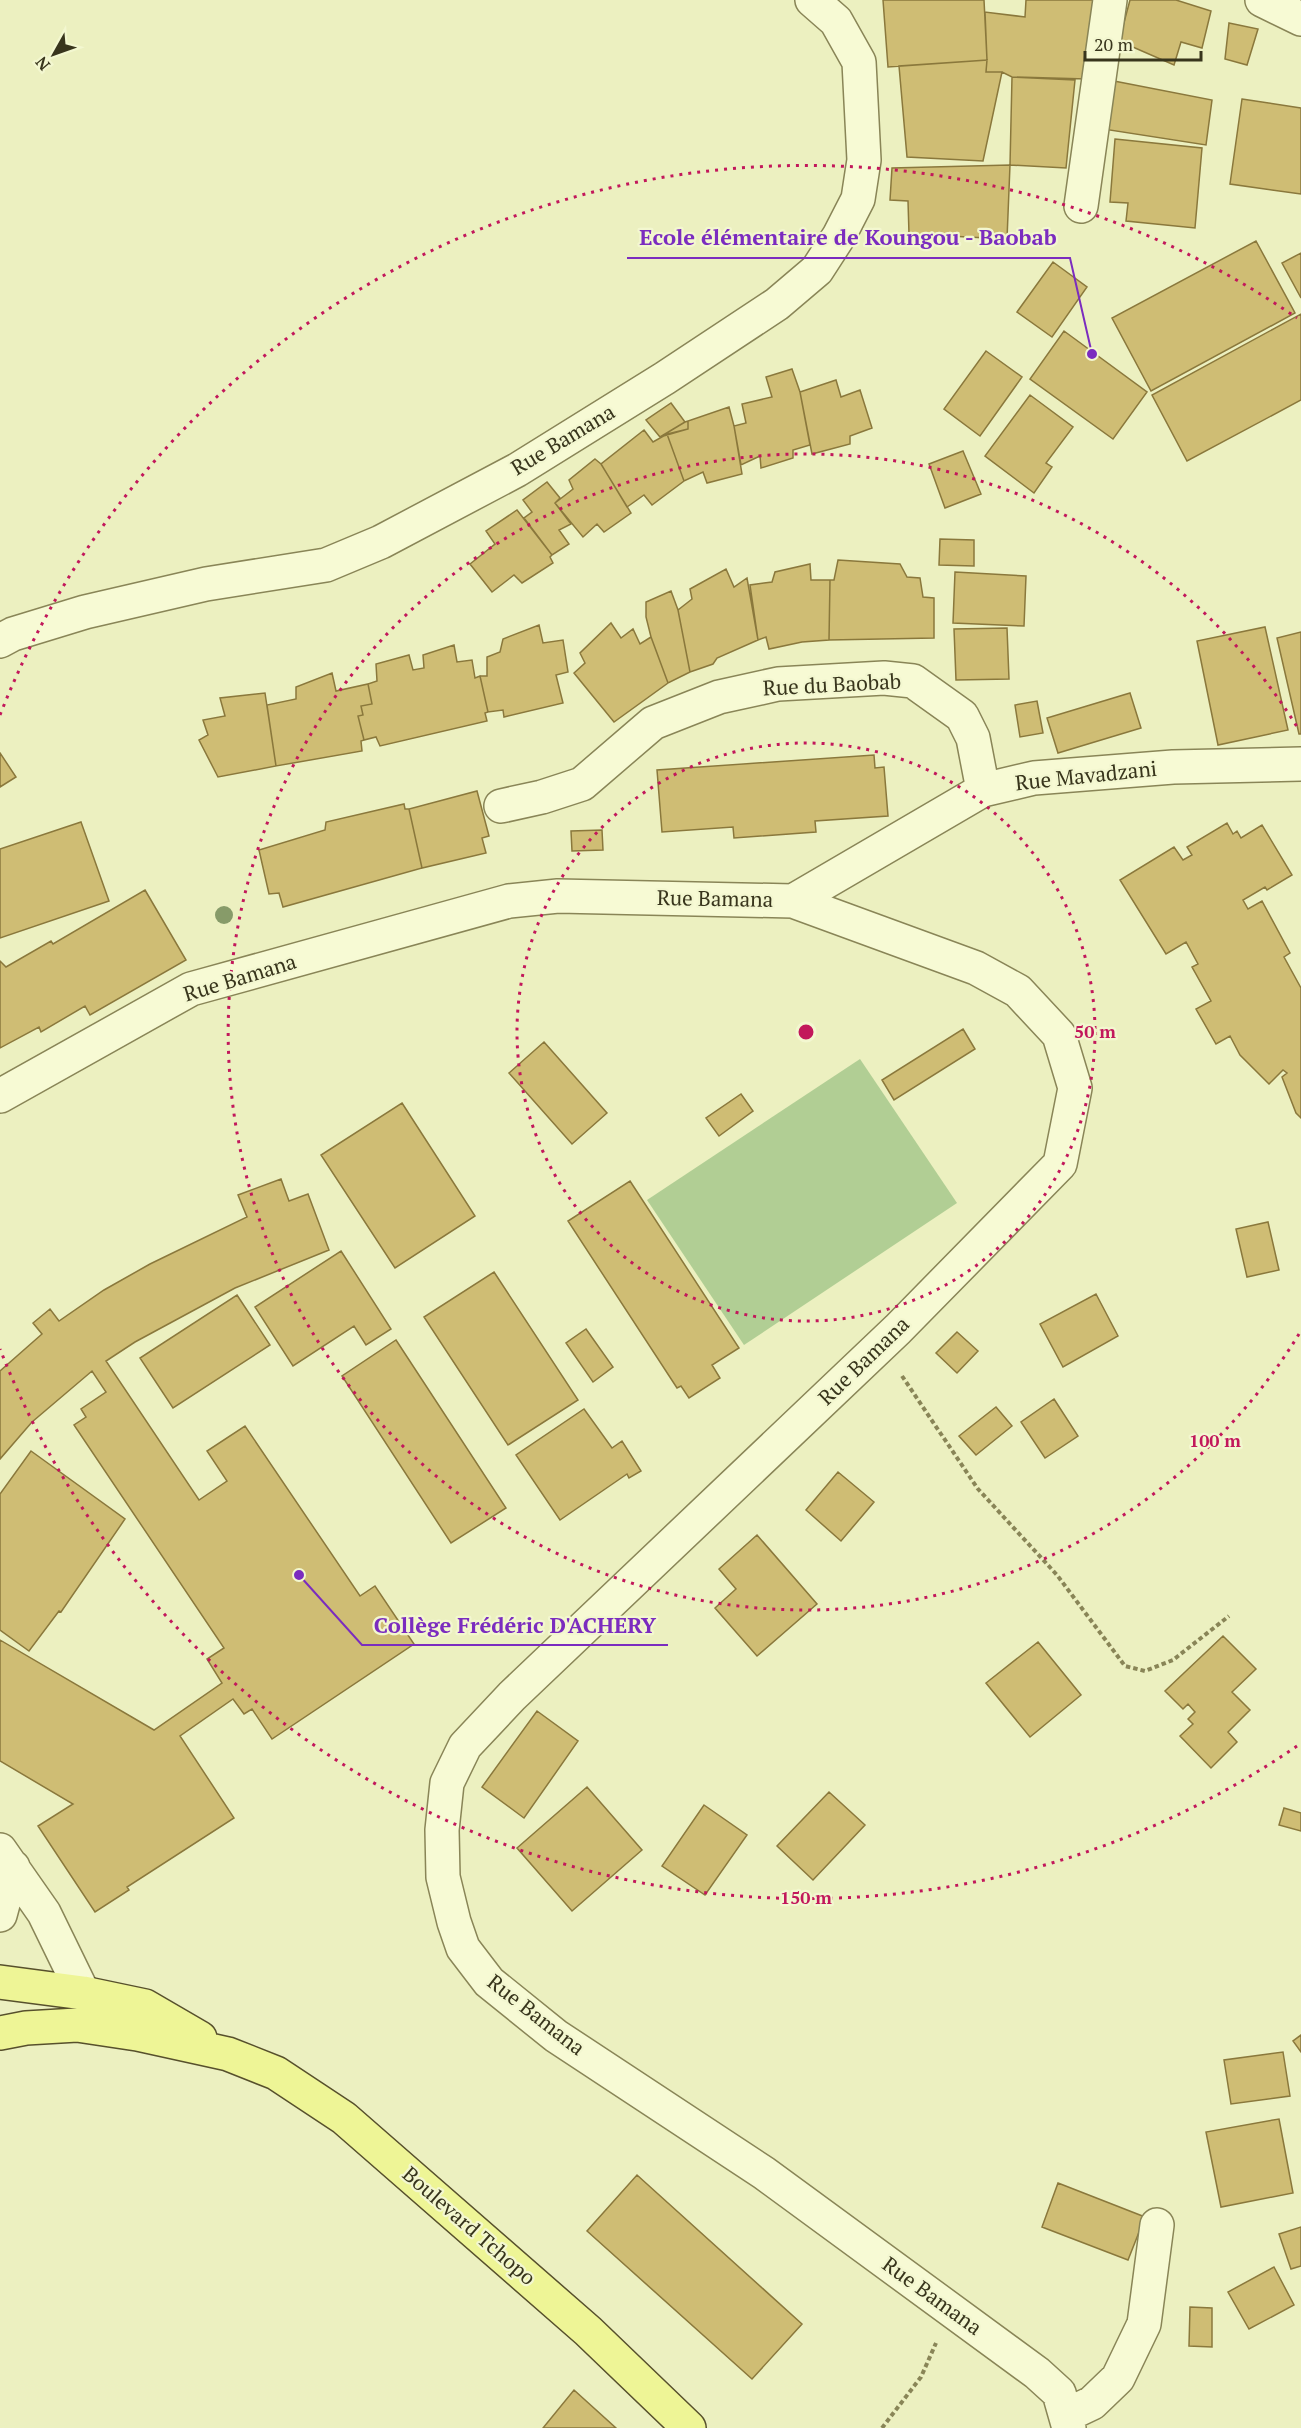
<svg xmlns="http://www.w3.org/2000/svg" width="1301" height="2428" viewBox="0 0 1301 2428" font-family="'PT Serif',serif">
  <style>
    .green { fill: #b1ce94 }
    .building { fill: #cfbd74; stroke: #8a783c; stroke-width: 1.5 }
    .lines { fill: none; stroke-linecap: round; stroke-linejoin: round }
    .minor-casing { stroke: #898557; stroke-width: 36 }
    .major-casing { stroke: #57502c; stroke-width: 36 }
    .path { stroke: #898557; stroke-width: 4; stroke-dasharray: 4.5 3; stroke-linecap: butt }
    .minor { stroke: #f7fad4; stroke-width: 33 }
    .major { stroke: #eef596; stroke-width: 33 }
    .tree { fill: #879b69 }
    .ring { fill: none; stroke: #c2185b; stroke-width: 3; stroke-dasharray: 3 6 }
    .labels { text-anchor: middle; stroke-width: 4.5; stroke-linejoin: round; paint-order: stroke }
    .street-label { font-size: 21px; fill: #38351c; stroke: #f3f7d0 }
    .centre { fill: #c2185b; stroke: #f3f7d0; stroke-width: 3 }
    .ring-label { font-size: 18px; text-anchor: middle; font-weight: bold; fill: #c2185b; stroke: #f3f7d0; stroke-width: 4.5; stroke-linejoin: round; paint-order: stroke }
    .leader { fill: none; stroke: #7b2cbf; stroke-width: 2 }
    .callout-dot { fill: #7b2cbf; stroke: #f3f7d0; stroke-width: 2 }
    .callout-label { font-size: 22px; text-anchor: middle; font-weight: bold; fill: #7b2cbf; stroke: #f3f7d0; stroke-width: 4.5; stroke-linejoin: round; paint-order: stroke }
  </style>
  <rect width="100%" height="100%" fill="#ecf0c0"/>
  <path class="green" d="M860,1059l97,144 -213,142 -97,-145z"/>
  <path class="building" d="M883,0h101l3,60 -99,7z
    M1026,0h67l-6,79 -75,-2 -10,-5h-16l1,-12 -2,-48 40,5z
    M1130,0h46l35,11 -9,37 -21,-6 -7,23 -55,-24z
    M1229,23l29,6 -11,36 -22,-6z
    M987,60l-1,12h16l-19,89 -76,-4 -8,-91z
    M1012,77l63,3 -9,88 -56,-3z
    M1114,81l98,19 -6,45 -103,-16z
    M1242,99l59,9v86l-71,-10z
    M1115,139l87,9 -7,80 -69,-7 2,-18 -18,-1z
    M1010,165l-3,74 -98,-5 -1,-33 -18,-1 2,-32z
    M1256,241l39,72 -144,78 -39,-73z
    M1301,253v45l-19,-35z
    M1053,262l34,25 -35,50 -35,-25z
    M1301,314v86l-114,61 -35,-66z
    M1064,331l83,61 -34,47 -83,-60z
    M986,351l36,26 -42,59 -36,-27z
    M792,369l8,23 10,53 -17,5v8l-32,10 -1,-12 -19,9 -7,-39 12,-3 -4,-19 30,-7 -6,-20z
    M836,380l5,17 19,-7 12,38 -22,8v8l-38,10 -12,-62z
    M1030,395l43,32 -27,36 6,4 -18,26 -49,-37z
    M671,403l14,19 -25,15 -14,-17z
    M729,407l5,19 8,48 -35,9 -4,-11 -19,9 -17,-47 21,-5v-8z
    M688,421v8l-28,8 25,-15z
    M644,430l9,12 14,-8 17,47 -32,24 -8,-10 -17,12 -26,-43z
    M963,451l18,43 -36,14 -16,-44z
    M595,459l6,5 30,49 -27,19 -7,-8 -14,13 -28,-34 18,-14 -4,-9z
    M547,482l13,16 -5,5 16,21 -12,6 10,14 -17,11 -28,-37 8,-6 -9,-12z
    M517,510l35,45 -2,2 3,6 -31,20 -8,-8 -22,17 -22,-28 25,-20 -9,-13z
    M940,539l34,1v26l-35,-1z
    M838,560l62,4 7,13 13,1 3,19 11,1v40l-105,2 1,-60h4z
    M810,564l1,16h19l-1,60 -27,2 -33,7 -3,-12 -8,3 -8,-55 22,-3 3,-10z
    M726,569l8,18 13,-9 11,62 -41,18 -4,6 -23,8 -12,-62 14,-11 -2,-10z
    M955,572l71,4 -2,50 -71,-3z
    M671,591l7,19 12,62 -22,11 -17,-46 -5,-20v-15z
    M611,623l10,15 12,-9 7,15 11,-7 17,46 -54,39 -40,-49 11,-10 -5,-10z
    M539,625l4,18 20,-3 5,32 -12,3 7,28 -59,14 -1,-7 -15,2 -8,-36h7v-19l13,-5 3,-13z
    M1265,627l23,103 -70,15 -21,-104z
    M1007,628l2,51 -53,1 -2,-51z
    M1301,632v102h-2l-22,-96z
    M454,645l3,17 15,-2 3,18 5,-2 8,36 -3,1 2,8 -107,25 -4,-9 -12,3 -6,-24 5,-1 -2,-9 11,-2 -4,-20 9,-3 -1,-17 33,-9 4,15 11,-2 -1,-13z
    M332,673l4,18 32,-7 4,20 -11,2 2,9 -5,1 6,24 -3,1 1,10 -86,15 -9,-61 29,-6v-12z
    M265,693l11,73 -58,11 -19,-37 9,-5 -5,-15 22,-4 -5,-18z
    M1130,693l11,35 -83,25 -11,-35z
    M1037,701l6,32 -23,4 -5,-32z
    M0,753l16,24 -16,10z
    M874,755l1,13 9,-1 4,49 -73,5 1,11 -82,6 -1,-11 -71,5 -5,-62z
    M477,791l12,45 -7,2 4,15 -64,15 -13,-59z
    M404,804l1,5h4l13,59 -139,39 -4,-14 -10,1 -10,-44 66,-20 1,-8z
    M81,822l28,79 -109,37v-89z
    M1227,823l6,11 4,-3 4,7 21,-13 30,50 -25,15 -2,-3 -22,13 5,9 14,-8 28,52 -6,4 17,31v130l-5,-5 -14,-36 5,-4 -4,-3 -14,14 -29,-29 -10,-19 -14,8 -20,-35 15,-8 -19,-34 6,-3 -12,-22 -20,12 -46,-74 54,-33 9,13 9,-5 -5,-8z
    M602,830l1,20 -31,1 -1,-20z
    M145,890l41,70 -96,55 -5,-9 -44,26 -2,-5 -39,21v-87l6,6 45,-26 2,3z
    M963,1029l12,20 -81,51 -12,-20z
    M544,1042l63,71 -35,31 -63,-71z
    M741,1094l12,17 -34,25 -13,-18z
    M402,1103l73,113 -80,52 -74,-113z
    M281,1179l8,22 19,-7 21,56 -94,38 -100,54 -29,19 93,139 28,-19 -20,-30 38,-25 115,170 15,-10 39,58 -142,95 -20,-30 -8,5 -11,-15 -53,37 54,82 -107,69 2,3 -34,22 -57,-86 35,-22 -73,-43v-121l154,90 68,-47 -15,-24 17,-11 -150,-223 12,-8 -5,-8 25,-17 -14,-21 -60,51 -32,37v-88l42,-37 -9,-11 17,-14 9,12 45,-31 46,-26 97,-47 -9,-22z
    M630,1181l109,167 -27,17 8,13 -31,20 -8,-12 -4,2 -109,-167z
    M1268,1222l11,48 -32,7 -11,-48z
    M341,1251l50,78 -25,16 -12,-19 -61,40 -38,-59z
    M494,1272l84,128 -70,45 -84,-128z
    M1096,1294l22,42 -55,31 -23,-43z
    M237,1295l33,50 -97,63 -33,-50z
    M586,1329l27,38 -20,15 -27,-39z
    M957,1332l21,19 -21,22 -21,-20z
    M396,1340l110,168 -55,35 -109,-167z
    M1054,1399l24,37 -33,22 -24,-36z
    M996,1407l16,19 -36,29 -17,-19z
    M584,1409l28,39 10,-7 19,30 -12,7 -2,-4 -67,46 -44,-65z
    M31,1451l94,68 -64,93 -2,-1 -30,40 -29,-21v-136z
    M838,1472l36,30 -33,39 -35,-31z
    M757,1535l60,69 -60,52 -42,-48 21,-19 -17,-20z
    M1223,1636l33,33 -24,23 18,18 -22,22 9,10 -26,26 -31,-32 13,-12 -5,-5 7,-7 -7,-8 -5,5 -18,-18z
    M1038,1642l43,53 -51,42 -44,-54z
    M537,1711l41,30 -54,77 -42,-31z
    M587,1787l55,63 -70,61 -55,-63z
    M829,1792l36,33 -52,55 -36,-34z
    M704,1805l43,30 -42,60 -43,-29z
    M1284,1808l17,5v18l-22,-6z
    M1301,2035v17l-8,-11z
    M1283,2052l7,44 -59,8 -7,-44z
    M1279,2119l14,74 -72,14 -15,-75z
    M637,2175l165,149 -50,55 -165,-148z
    M1058,2183l87,34 -17,43 -86,-33z
    M1301,2227v39l-10,3 -12,-35z
    M1274,2267l20,38 -45,24 -21,-37z
    M1190,2307l22,1v39l-23,-1z
    M574,2390l42,38h-73z"/>
  <g class="lines">
    <defs>
      <path id="minor" d="M1262,0l39,19
        M1081,206l29,-206
        M0,641l13,-7 72,-22 121,-28 120,-19 55,-23 136,-72 148,-92 112,-74 40,-34 22,-34 19,-37 6,-39 -5,-98 -23,-41 -24,-21
        M501,806l41,-9 40,-13 71,-61 66,-26 59,-13 106,-6 29,3 49,35 11,22 10,52
        M793,901l190,-111 51,-12 139,-11 128,-3
        M0,1096l191,-107 318,-88 49,-5 235,5 183,67 42,23 41,44 16,53 -15,76 -162,165 -386,367 -47,50 -18,37 -5,47 1,47 11,45 9,26 26,34 67,54 208,137 273,200 22,20 10,35
        M0,1850l44,63 39,80
        M0,1915l13,-48
        M1067,2415l25,-12 26,-25 26,-54 13,-99"/>
      <path id="major" d="M0,1982l83,11 62,13 55,32
        M0,2033l26,-5 51,-3 60,9 91,20 48,19 68,45 244,213 101,97"/>
    </defs>
    <use href="#minor" class="minor-casing"/>
    <use href="#major" class="major-casing"/>
    <path class="path" d="M902,1376l76,113 79,86 68,91 20,5 28,-11 56,-44
      M882,2428l39,-51 15,-34"/>
    <use href="#minor" class="minor"/>
    <use href="#major" class="major"/>
  </g>
  <circle class="tree" cx="224" cy="915" r="9"/>
  <g class="ring">
    <circle cx="806" cy="1032" r="289"/>
    <path d="M1299 1334A578 578 0 1 1 1299 730"/>
    <path d="M1297 1746A866 866 0 0 1 0 1349M0 715A866 866 0 0 1 1297 318"/>
  </g>
  <g class="labels">
    <g class="street-label">
      <text transform="translate(563 440) rotate(-31)" y="7">Rue Bamana</text>
      <text transform="translate(832 685) rotate(-3)" y="7">Rue du Baobab</text>
      <text transform="translate(1086 776) rotate(-6)" y="7">Rue Mavadzani</text>
      <text transform="translate(715 899) rotate(1)" y="7">Rue Bamana</text>
      <text transform="translate(240 978) rotate(-17)" y="7">Rue Bamana</text>
      <text transform="translate(864 1361) rotate(-44)" y="7">Rue Bamana</text>
      <text transform="translate(536 2015) rotate(38)" y="7">Rue Bamana</text>
      <text transform="translate(469 2226) rotate(41)" y="7">Boulevard Tchopo</text>
      <text transform="translate(932 2296) rotate(36)" y="7">Rue Bamana</text>
    </g>
  </g>
  <circle cx="806" cy="1032" r="9" class="centre"/>
  <g class="ring-label">
    <text x="1095" y="1038">50 m</text>
    <text x="1215" y="1447">100 m</text>
    <text x="806" y="1904">150 m</text>
  </g>
  <path class="leader" d="M1092 354L1070 258H627M299 1575L362 1645H668"/>
  <g class="callout-dot">
    <circle cx="1092" cy="354" r="6"/>
    <circle cx="299" cy="1575" r="6"/>
  </g>
  <g class="callout-label">
    <text x="848" y="245">Ecole élémentaire de Koungou - Baobab</text>
    <text x="515" y="1633">Collège Frédéric D'ACHERY</text>
  </g>
  <g transform="translate(54 54) rotate(230)" stroke="#f3f7d0" stroke-width="4.5" paint-order="stroke">
  <path d="M0-4.5L10 22L0 15L-10 22Z" fill="#38351c"/>
  <text y="-9" font-size="16" font-weight="bold" text-anchor="middle" fill="#38351c">N</text>
  </g>
  <path d="M1085 51v9h116v-9" fill="none" stroke="#38351c" stroke-width="3"/>
  <text x="1094" y="51" font-size="18" fill="#38351c" stroke="#f3f7d0" stroke-width="4.5" paint-order="stroke">20 m</text>
</svg>
